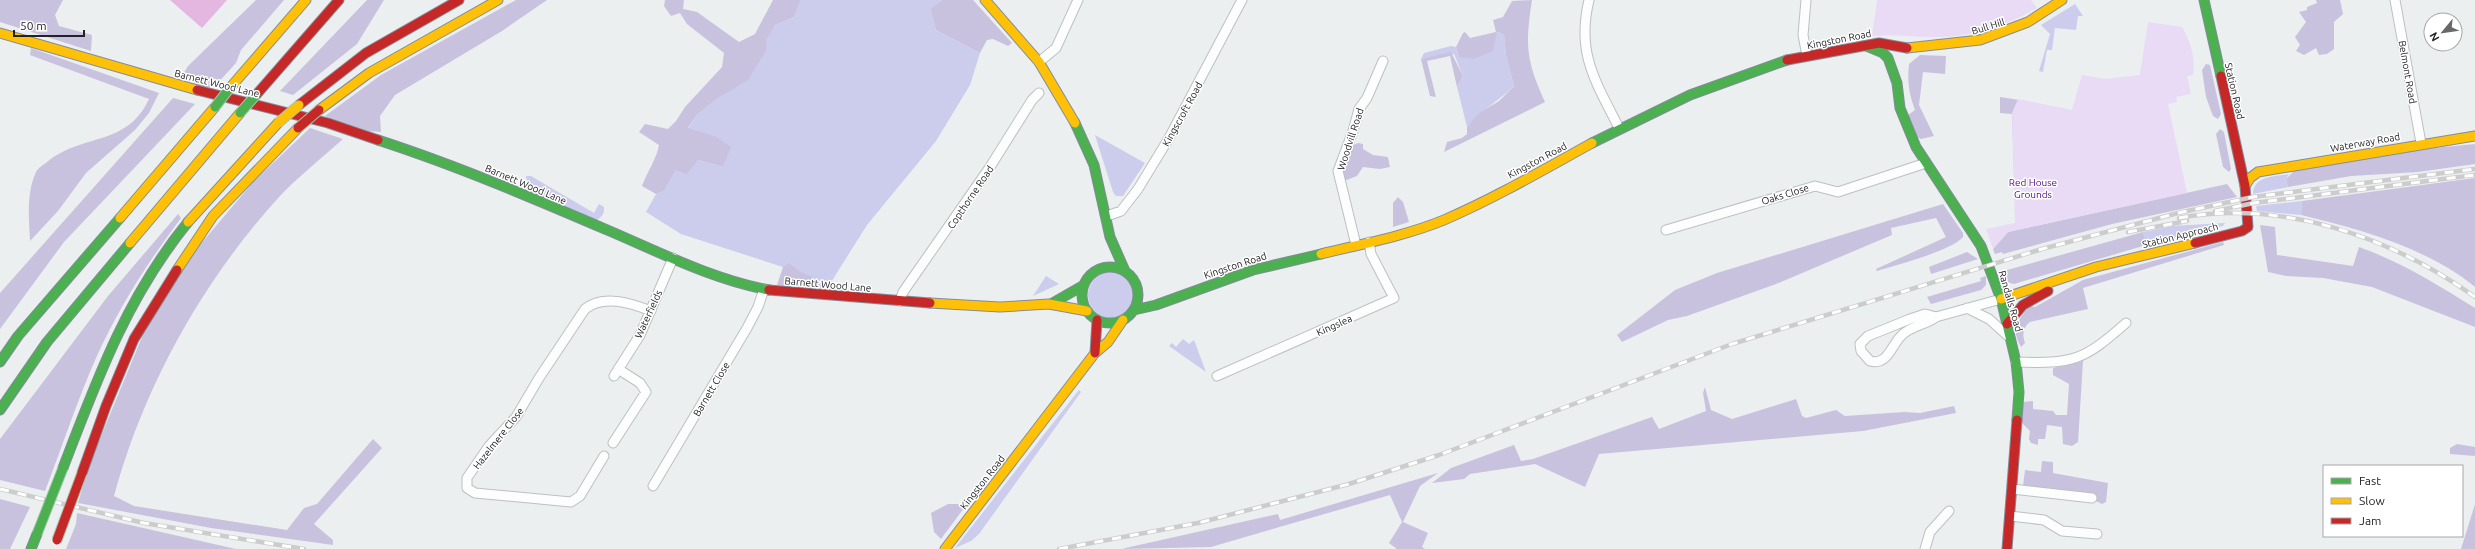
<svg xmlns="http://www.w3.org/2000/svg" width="2475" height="549" viewBox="0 0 2475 549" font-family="Ubuntu,sans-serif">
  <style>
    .grass { fill: #cccced }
    .forest { fill: #c8c2df }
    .park { fill: #e9daf6 }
    .pitch { fill: #e4b7e0 }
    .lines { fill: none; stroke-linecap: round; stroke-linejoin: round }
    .street-casing { stroke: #bec0c0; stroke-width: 11 }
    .fast-casing { stroke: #828c9b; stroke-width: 11 }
    .slow-casing { stroke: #828c9b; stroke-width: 11 }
    .jam-casing { stroke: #828c9b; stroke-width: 11 }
    .street { stroke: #fcfdfd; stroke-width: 9 }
    .fast { stroke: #4caf50; stroke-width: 9 }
    .slow { stroke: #ffc107; stroke-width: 9 }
    .jam { stroke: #c62828; stroke-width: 9 }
    .rail-casing { stroke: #ccc; stroke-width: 4.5 }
    .rail { stroke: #fff; stroke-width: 3; stroke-dasharray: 9; stroke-linecap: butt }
    .fast-bridge-casing { stroke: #a1c5aa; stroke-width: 11; stroke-linecap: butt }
    .slow-bridge-casing { stroke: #a1c5aa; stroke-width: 11; stroke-linecap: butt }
    .jam-bridge-casing { stroke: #a1c5aa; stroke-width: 11; stroke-linecap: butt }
    .fast-bridge { stroke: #4caf50; stroke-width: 9 }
    .slow-bridge { stroke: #ffc107; stroke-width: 9 }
    .jam-bridge { stroke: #c62828; stroke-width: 9 }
    .labels { text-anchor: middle; stroke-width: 3; stroke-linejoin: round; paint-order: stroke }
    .street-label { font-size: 10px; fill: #222; stroke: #fff }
    .park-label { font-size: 10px; fill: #560d83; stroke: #fff }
  </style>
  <rect width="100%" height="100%" fill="#ebeff0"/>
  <path class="grass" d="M801,0h141l-12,9 6,21 44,23 -10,32 -34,56 -69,84 -39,62 -17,1 -28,-21 -102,-33 -35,-22 10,-18 8,-3 12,-21 22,-10 25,7 -8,-31 -27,-7 8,-13 22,-18 47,-58 10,-15 19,-8z
    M2075,4l8,12h-5l-2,14 -21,-2 -3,22h-5l-4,22 -4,-1 11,-37 -9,-9z
    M1496,32l8,3 2,21 8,30c-16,15 -33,25 -47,41l-10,-40 6,-11 -9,-22 -33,5 3,-6 27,-7 5,1 3,10z
    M1095,135l50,28 -22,33h-7l-3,-4z
    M2289,174l-3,5 2,8 -35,7c0,-18 22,-18 36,-20z
    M526,176h5l63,37 5,-9 5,3c1,7 -3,11 -9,14l-59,-24 -8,-8z
    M2302,201l-1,14 -44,-4 -1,-5z
    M2225,223l-2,3 -80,20 2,-8 -2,-6 29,-6z
    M1088 295a23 23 0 1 1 46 0a23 23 0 1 1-46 0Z
    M1046,276l13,8 -26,12z
    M1183,339l6,5 5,-4 12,32 -37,-26 3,-3 4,4z
    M1079,390l2,2 -102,142 -8,7 -16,7z"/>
  <path class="forest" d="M0,0h63l-8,15 4,11 33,9 -1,16 -91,-29z
    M256,0h28l-43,50 -5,13 -21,23 -9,2 -26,-9 8,-13z
    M367,0h17l-27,44 -64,51 -13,-4z
    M516,0h31l-45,31 -107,64 -15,21 1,16 -12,-1 -44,-15 56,-41z
    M665,0h19l-1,9 14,3 42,30 16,-8 18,-34h28l-7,17 -19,8 -9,15 1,9 -19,31 -30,18 -22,18 -8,12 27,8 16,11 -8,20 -25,-7 -11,14 -11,-4 -12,21 -8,3 -14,-8c5,-14 15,-28 17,-41l-20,-13 6,-8 23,5 8,-8 9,-14 37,-40 2,-14 -37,-29 -7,-11 -9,3 -7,-10z
    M942,0h31l39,43 -4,3 -15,-7 -6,1 -7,13 -44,-23 -6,-21z
    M1532,0c-7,46 -6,60 13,102l-101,50 3,-10 15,-4 5,-4v-7l11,-13 21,-13 15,-15 -8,-30 -2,-21 -7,-3 -4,19 -19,8 -15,-2 -3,-10 7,-14 2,-1 5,6 26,-6 -3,-12 10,-3 9,-16z
    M2316,0h24l3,14 -9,8v27l-7,5 -8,1 -3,-7 -12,7 -8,-4 4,-6 -5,-8 11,-15 -7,-10 8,-2v-3l10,-4z
    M31,48l128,45 -10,20 -14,17 -49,43 -28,38 -28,30c-1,-23 -4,-47 6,-69 2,-4 7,-7 11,-10 35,-29 80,-15 102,-63l-119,-44z
    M1451,52l12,24 -6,11 -7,-31 -23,5 9,36 -6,-1 -9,-37z
    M1920,55l26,1 -1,18 -22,-2 -4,33 15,31 -13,3 -4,-2 -9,-22 7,-5c-6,-16 -8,-29 -6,-46z
    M2206,64l4,1 11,49 -3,5 -5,-3 -7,-19 -4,-27z
    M2000,97l26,4 -12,74 -2,-61 -12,-1z
    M173,98l22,6 -131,138 -64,87v-36z
    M310,128l33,11c-21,19 -44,37 -63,57 -77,84 -136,190 -166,300l20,10 153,24 17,-22 13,-4 56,-65 9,9 -68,76 19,16v5l-122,-17 -133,-25 11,-38 58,-140 52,-79 55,-65z
    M2220,129l4,3 7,37 -2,3 -6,-5 -7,-33z
    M1358,143l5,1v5l10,6 15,2 2,10 -10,2 -17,-2 -6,9 -13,5c-2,-12 4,-24 9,-36z
    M2475,144v20l-57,8 -67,4 -63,11 -2,-8 9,-9 108,-19z
    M2475,178v109c-47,-39 -116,-58 -174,-72l1,-14z
    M2227,184l10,13 -125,27 -109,30 -1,-2 -7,2 -2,-5 15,-17z
    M1398,197l5,5 6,20 -16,5v-24z
    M1943,204l20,29v4c-12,14 -67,28 -86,34l-1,-2 70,-32 -10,-19 -45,10 1,7 -116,49 -89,32 -19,4 -46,22 -5,-7 58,-45 42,-17z
    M178,214l3,4c-33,44 -62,89 -85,140 -19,43 -34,89 -51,133l-45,-11v-41l108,-143z
    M2260,225l15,2 2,28 76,11 6,-19c42,15 79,38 116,61v19l-103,-40 -49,-9 -37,-2 -18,-4z
    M2143,232l2,6 -2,8 -129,38c-8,-2 -12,-3 -14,-12z
    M2223,242l1,3 -141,43 5,21 -58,13c-7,5 -8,13 -5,21l-4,4c-11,-19 -3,-25 8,-41l6,1 48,-27z
    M1967,252l11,7 -47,15 -2,-7z
    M789,263l10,8 20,9 2,7 -10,1 -34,-3 6,-18z
    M1986,276v9l-5,5 -50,14 -4,-7 54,-16 -1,-3z
    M2083,361l-5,81 -6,4 -9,-2 -1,-17 -15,-2 -2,14h-7v6l-7,-2 -2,-4 1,-8 -8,-8 1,-21 10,-1v8l20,2 3,4h11l2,-31 -16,-9v-7z
    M1705,387l6,23 21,9 64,-20 6,17 4,2 30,-8 9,6 59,-4 16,1 34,-7 2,7 -93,18 -264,23 -14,33 -50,-23 -65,10 -6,5 -32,4 19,-15 63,-23 7,16 12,-2 119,-42 7,12 47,-18 -3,-18z
    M2457,444l18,3v9l-25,-2v-6z
    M2042,461l11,1v11l55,10 -2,19 -4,2 -6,-3v-7l-73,-8 2,-16 16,2z
    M1438,473l-18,13 -17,36 25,11 -6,14 3,2h-28l-8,-6 13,-21 -12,-27 -179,52 -90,2 157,-35 2,6z
    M0,499l30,8 -20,42h-10z
    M948,504h19l-26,35 -7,-7 -3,-19z
    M2475,504v45h-14z
    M77,513l159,36h-170l10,-25z"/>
  <path class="park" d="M1877,0h154l6,8c-33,19 -68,30 -106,29 -20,0 -40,-3 -59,-1z
    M2148,22l34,5c8,13 14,32 11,48l-6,1 4,18 -15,3 1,5 -9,2 19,89 -179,39 -15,17 -7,-20 29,-6 -3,-110 6,-14 54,11 10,-35 24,4 34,-4z"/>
  <path class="pitch" d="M170,0h57l-25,28z"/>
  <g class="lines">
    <defs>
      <path id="street" d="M1589,0c-13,54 7,82 30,128
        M1806,0l-3,35 4,21
        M2395,0l26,143
        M1039,62l17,-14 22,-48
        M1107,216l14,-5 17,-22 31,-51 73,-138
        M1666,230l149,-44 23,6 88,-29
        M1356,245l-18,-74 15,-40 6,-22 8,-11 16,-37
        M900,301l3,-9 87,-125 42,-67 7,-7
        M1967,308l22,11 19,17
        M1936,317l-11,-3 -15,5 -42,17 -8,8 1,7 9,10c18,5 21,-16 32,-26 9,-9 23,-10 34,-18l65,-18
        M2016,362c57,2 67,-1 110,-39
        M614,376l26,-41 33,-77
        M1217,376l177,-78 -23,-44 -2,-12
        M613,443l33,-51 -6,-9 -22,-14
        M604,456l-24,40 -9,6 -96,-9 -8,-5v-10l22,-32 27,-29 23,-39 46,-69c18,-15 46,-6 66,2
        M653,486l94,-158 11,-21 6,-18
        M2012,489l80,9
        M2010,516l34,4 18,11 35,3
        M1925,549l5,-17 19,-21"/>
      <path id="fast" d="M2204,0l17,76
        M1866,46l17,7 5,5 9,25 3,25 16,39 65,99 20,53 15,63 3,30 -2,28
        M1075,123l19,42 16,72 15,34
        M378,140c80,26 157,59 234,92 51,22 103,48 157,58
        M1592,143l98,-48 97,-35
        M1082 295a28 28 0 1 1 56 0a28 28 0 1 1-56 0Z
        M1051,304l33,-19
        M1134,310l22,-5 97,-35 68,-16
        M0,362l18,-26 102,-118
        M0,410l47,-68 83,-99
        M63,468c34,-89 64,-171 125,-246
        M31,549l6,-15"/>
      <path id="slow" d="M985,0l54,62 36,61
        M0,33l197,57
        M1907,48l73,-8 48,-18 34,-22
        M229,89l77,-89
        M319,110l50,-37 129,-73
        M2245,186l5,-8 8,-6 217,-36
        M120,218l95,-111
        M188,222l90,-99
        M130,243l110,-130
        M1321,254c41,-10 84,-18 123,-34 51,-22 99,-50 148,-77
        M177,270l36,-54 85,-88
        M2001,299l95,-32 99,-24
        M930,303l70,4 49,-3 38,7
        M945,549l150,-196 13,-11 15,-22"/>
      <path id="jam" d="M1787,60l92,-17 28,5
        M197,90l131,33 50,17
        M256,95l83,-95
        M299,105l67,-52 93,-53
        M2195,243l47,-12 6,-4 -3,-41 -24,-110
        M769,290l161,13
        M2007,324l16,-19 25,-14
        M1095,353l2,-33
        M82,473l24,-67 28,-67 43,-69
        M2007,549l10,-129"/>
    </defs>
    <use href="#street" class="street-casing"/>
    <use href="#fast" class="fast-casing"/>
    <use href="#slow" class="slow-casing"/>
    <use href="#jam" class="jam-casing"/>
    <use href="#street" class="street"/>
    <use href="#fast" class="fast"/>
    <use href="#slow" class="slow"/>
    <use href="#jam" class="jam"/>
    <defs>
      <path id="rail" d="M2215,211l39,-8 221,-28
        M2179,218c104,-19 212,19 296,79
        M2128,232l59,-11
        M0,489l144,34 160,26
        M1059,549l139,-26 151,-39 90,-29 293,-111 310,-95 136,-36 75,-16 222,-28"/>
    </defs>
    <use href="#rail" class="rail-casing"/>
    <use href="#rail" class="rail"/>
    <defs>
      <path id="fast-bridge" d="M215,107l14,-18
        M240,113l16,-18
        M37,534l26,-66"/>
      <path id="slow-bridge" d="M278,123l21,-18"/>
      <path id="jam-bridge" d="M298,128l21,-18
        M57,540l25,-67"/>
    </defs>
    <use href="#fast-bridge" class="fast-bridge-casing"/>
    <use href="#slow-bridge" class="slow-bridge-casing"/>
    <use href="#jam-bridge" class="jam-bridge-casing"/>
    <use href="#fast-bridge" class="fast-bridge"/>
    <use href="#slow-bridge" class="slow-bridge"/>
    <use href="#jam-bridge" class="jam-bridge"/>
  </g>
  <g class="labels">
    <g class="street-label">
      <text transform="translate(1988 26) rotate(-17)" y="4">Bull Hill</text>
      <text transform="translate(1839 39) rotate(-11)" y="4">Kingston Road</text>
      <text transform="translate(2408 72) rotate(80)" y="4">Belmont Road</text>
      <text transform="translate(217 83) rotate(14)" y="4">Barnett Wood Lane</text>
      <text transform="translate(2235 91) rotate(77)" y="4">Station Road</text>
      <text transform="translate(1182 114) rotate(-61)" y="4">Kingscroft Road</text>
      <text transform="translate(1350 139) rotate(-72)" y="4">Woodvill Road</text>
      <text transform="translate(2365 142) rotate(-10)" y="4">Waterway Road</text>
      <text transform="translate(1537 160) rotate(-28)" y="4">Kingston Road</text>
      <text transform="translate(526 184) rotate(23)" y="4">Barnett Wood Lane</text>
      <text transform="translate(1785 194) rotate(-17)" y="4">Oaks Close</text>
      <text transform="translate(970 197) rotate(-56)" y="4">Copthorne Road</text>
      <text transform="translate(2180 235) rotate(-14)" y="4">Station Approach</text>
      <text transform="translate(1235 265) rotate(-18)" y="4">Kingston Road</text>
      <text transform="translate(828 284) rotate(5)" y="4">Barnett Wood Lane</text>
      <text transform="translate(2011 301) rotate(74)" y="4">Randalls Road</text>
      <text transform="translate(648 314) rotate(-65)" y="4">Waterfields</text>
      <text transform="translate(1334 325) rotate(-24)" y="4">Kingslea</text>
      <text transform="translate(711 389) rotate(-59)" y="4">Barnett Close</text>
      <text transform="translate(498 438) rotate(-52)" y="4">Hazelmere Close</text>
      <text transform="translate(982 482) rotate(-52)" y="4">Kingston Road</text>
    </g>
    <g class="park-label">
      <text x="2033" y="186">Red House<tspan x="2033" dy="12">Grounds</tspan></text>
    </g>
  </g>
  <rect x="2323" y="465" width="140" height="72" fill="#ffffff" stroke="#a7a7a7"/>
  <rect x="2331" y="478" width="20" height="6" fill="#4caf50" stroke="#a7a7a7"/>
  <text x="2359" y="485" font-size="12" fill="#222222">Fast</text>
  <rect x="2331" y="498" width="20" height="6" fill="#ffc107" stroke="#a7a7a7"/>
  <text x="2359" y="505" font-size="12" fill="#222222">Slow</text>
  <rect x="2331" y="518" width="20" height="6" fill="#c62828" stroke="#a7a7a7"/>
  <text x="2359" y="525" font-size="12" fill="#222222">Jam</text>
  <g transform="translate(2443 32) rotate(241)"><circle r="19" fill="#ffffff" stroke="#a7a7a7"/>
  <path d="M0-3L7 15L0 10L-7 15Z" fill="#686a6a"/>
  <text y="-6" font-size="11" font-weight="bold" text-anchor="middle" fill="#222222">N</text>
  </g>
  <path d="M14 30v6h70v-6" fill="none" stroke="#222222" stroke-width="2"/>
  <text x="20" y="30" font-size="12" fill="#222222" stroke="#ffffff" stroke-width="3" paint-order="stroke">50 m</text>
</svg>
